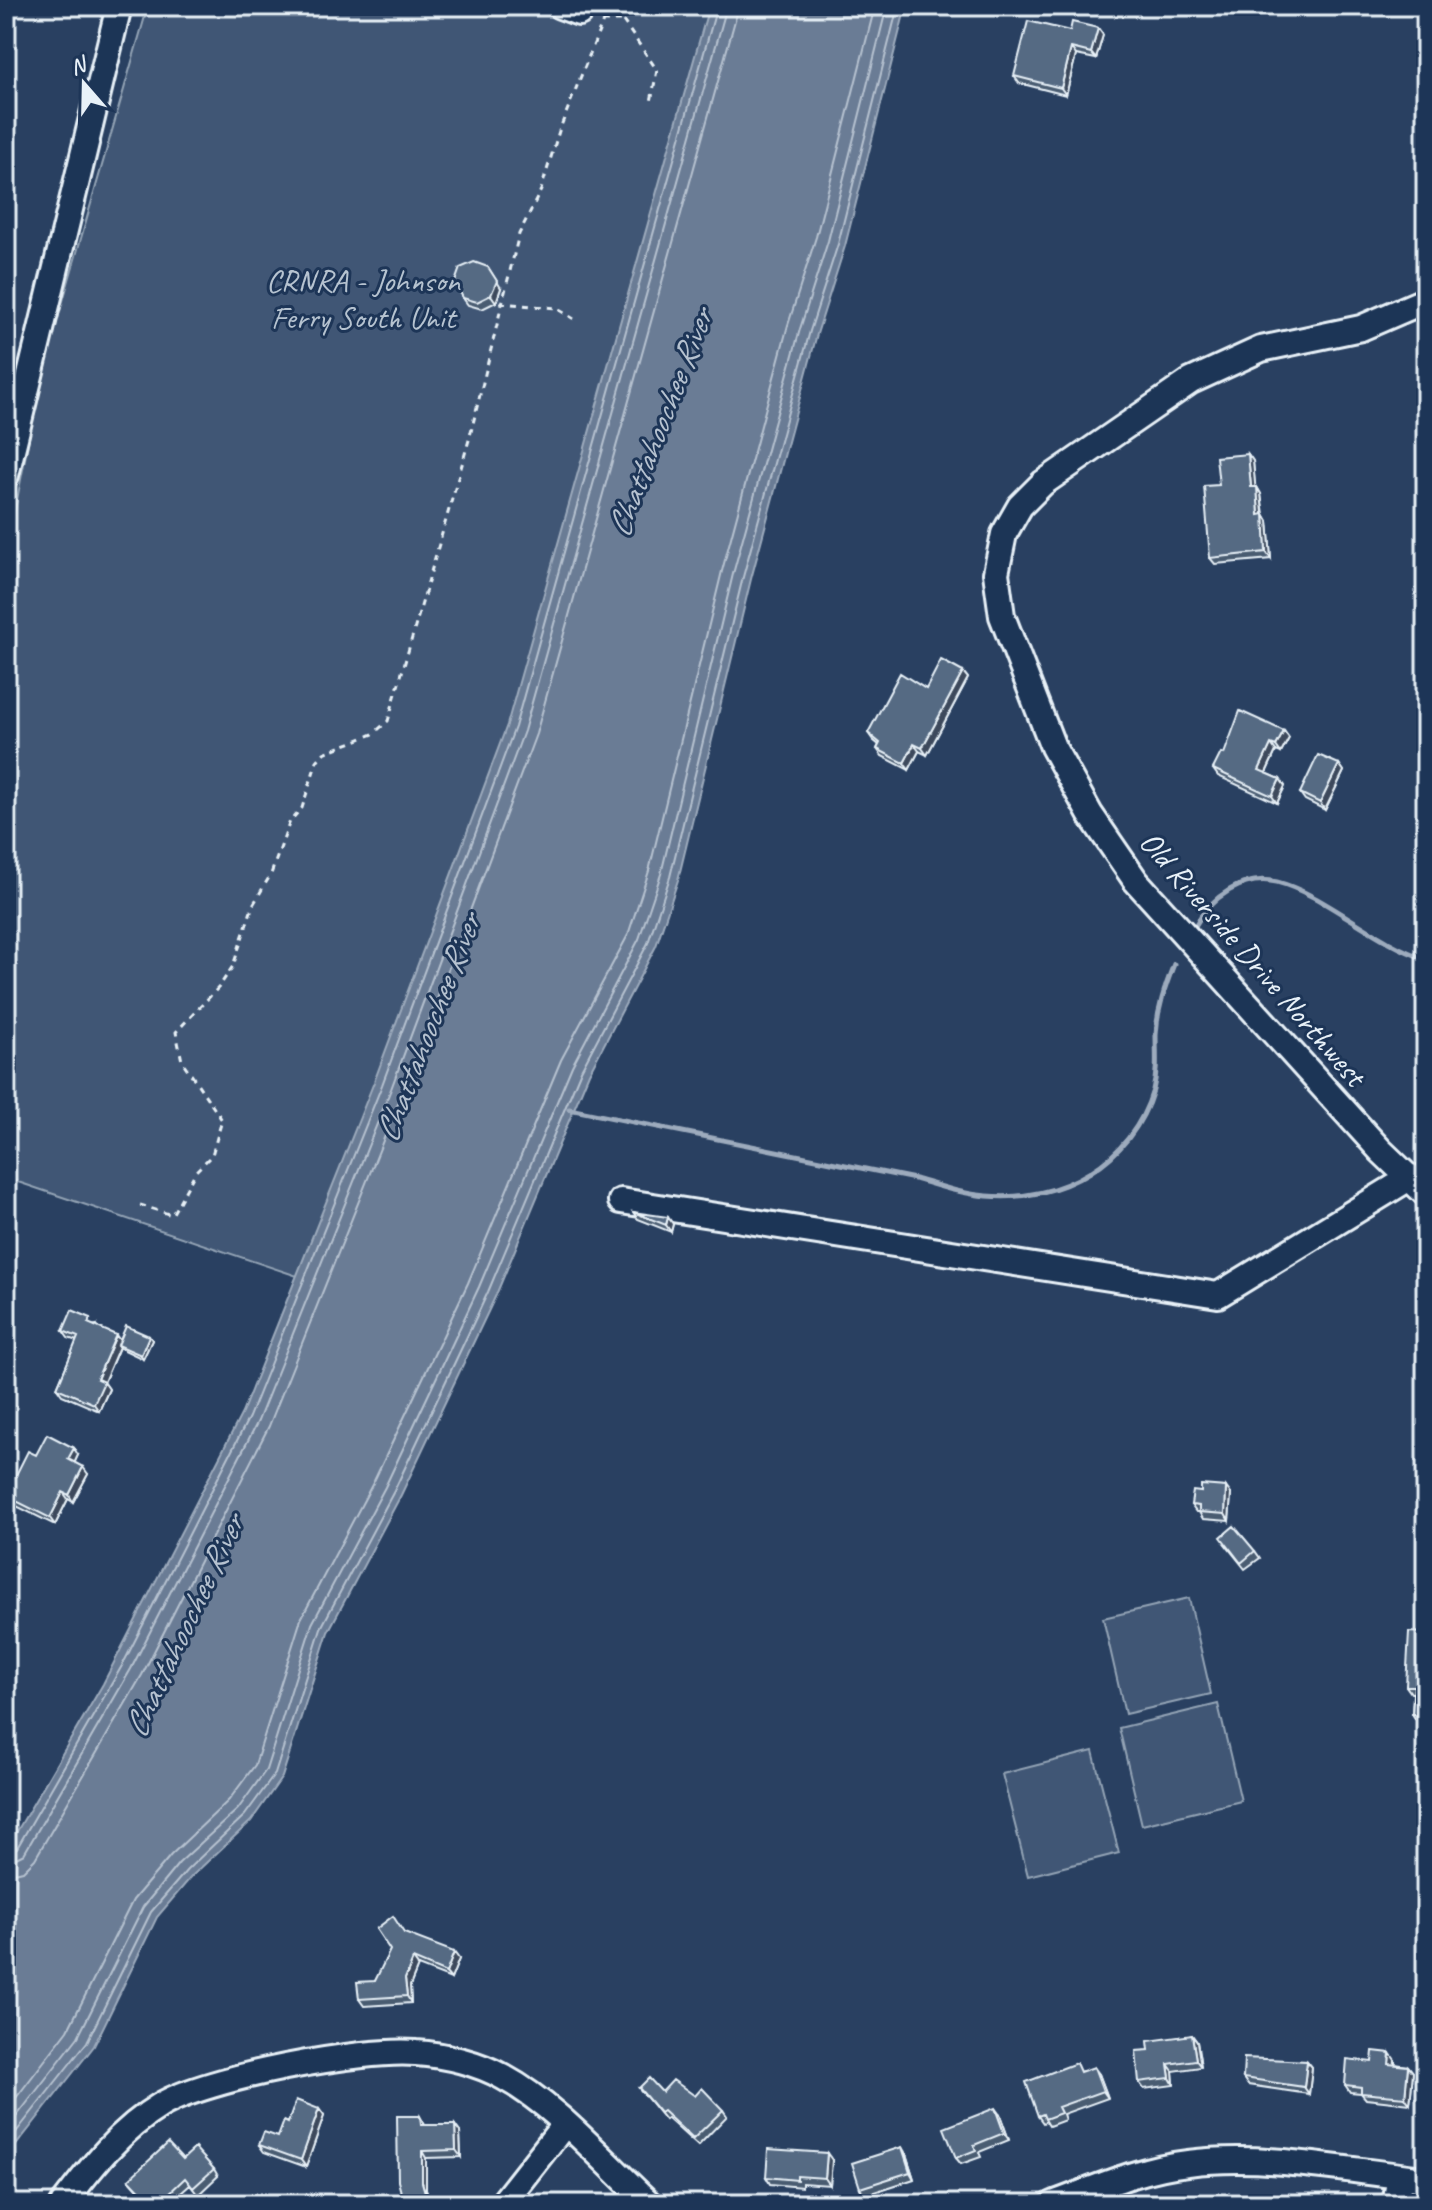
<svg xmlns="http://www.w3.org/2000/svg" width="1432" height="2210" viewBox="0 0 1432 2210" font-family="Caveat,sans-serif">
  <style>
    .green { fill: #415774; stroke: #94a4b6; stroke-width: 2 }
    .water { fill: #6b7c95; stroke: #9dabbd; stroke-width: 2 }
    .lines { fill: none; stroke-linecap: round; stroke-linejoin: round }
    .shore { stroke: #b6c2d0; stroke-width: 2 }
    .stream { stroke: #9dabbd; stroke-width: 5 }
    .minor-casing { stroke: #e8f1f8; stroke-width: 30 }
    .path { stroke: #e8f1f8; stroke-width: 3; stroke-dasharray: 6 6; stroke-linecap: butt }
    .minor { stroke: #1d3557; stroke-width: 24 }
    .wall { fill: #495b71; stroke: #e8f1f8; stroke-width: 2 }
    .shaded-wall { fill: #3c4a5c; stroke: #e8f1f8; stroke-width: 2 }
    .building { fill: #556a83; stroke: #e8f1f8; stroke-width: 2 }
    .labels { text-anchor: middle; stroke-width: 6; stroke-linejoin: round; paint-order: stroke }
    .park-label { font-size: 32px; fill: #b6c3d0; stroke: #1d3557 }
    .street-label { font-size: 32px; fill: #e8f1f8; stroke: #1d3557 }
    .water-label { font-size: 34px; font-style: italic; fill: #b6c2d0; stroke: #1d3557 }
  </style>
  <rect width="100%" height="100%" fill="#294061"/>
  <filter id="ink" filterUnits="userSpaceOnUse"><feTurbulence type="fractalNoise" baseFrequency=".0125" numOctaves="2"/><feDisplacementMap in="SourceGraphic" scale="16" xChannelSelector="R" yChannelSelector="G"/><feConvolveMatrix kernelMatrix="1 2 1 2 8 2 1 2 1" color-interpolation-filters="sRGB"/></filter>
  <g filter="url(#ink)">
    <path class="green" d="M148,6h604l-75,263 -368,1011 -303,-102v-622l35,-179z
      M1189,1598l22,96 -86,20 -22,-96z
      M1218,1704l23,97 -99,24 -23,-97z
      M1093,1751l26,102 -91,23 -26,-102z"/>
    <path class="water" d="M709,6h197l-61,240 -28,88 -66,245 -73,301 -22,66 -67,127 -93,222 -95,200 -73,137 -46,145 -31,44 -59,55 -35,41 -63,129 -88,112v-308l97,-166 139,-271 132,-331 133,-357z"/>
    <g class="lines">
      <path class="shore" d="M6,1852l11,-4 106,-184 126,-247 133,-332 133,-358 202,-721
        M6,1863l18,-9 107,-185 127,-248 133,-332 133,-358 203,-725
        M6,1875l17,-4 12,-12 107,-184 127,-249 133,-333 134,-359 203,-728
        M6,2111l62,-81 65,-130 38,-45 58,-55 26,-35 46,-146 73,-138 94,-198 93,-223 67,-125 21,-64 73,-300 66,-246 28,-88 59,-231
        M6,2130l72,-93 65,-130 36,-44 59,-54 28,-39 46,-146 73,-137 94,-200 93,-221 67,-127 22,-65 72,-300 67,-245 28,-88 59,-235
        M6,2145l81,-103 64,-130 36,-42 58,-55 30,-41 46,-146 73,-137 94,-199 93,-222 67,-127 22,-66 73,-300 67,-246 28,-87 60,-238"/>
      <path class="stream" d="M1195,926c15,-28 48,-52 82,-44 47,12 97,60 149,77
        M569,1109l346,70c24,7 47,15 72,17 73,7 145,-34 166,-106 5,-19 3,-36 3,-55 1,-25 9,-48 18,-71"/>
      <defs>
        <path id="minor" d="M560,6l19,7
          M1426,300l-65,28 -100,21 -70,32 -148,102 -23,23 -16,28 -8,39 6,43 51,131 37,67 46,67 245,270 45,43
          M6,475l113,-469
          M621,1201l597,94 193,-118
          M63,2204c29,-38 57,-74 98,-99 45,-27 202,-57 255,-52 29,2 62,10 87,24 54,29 102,86 147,127
          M502,2204l62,-79
          M1053,2204c43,-16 88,-36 135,-41 78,-10 160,8 238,16
          M1395,2204l5,-28"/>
      </defs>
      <use href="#minor" class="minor-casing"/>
      <path class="path" d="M602,21h21l6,-15
        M623,21l34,49 -6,32
        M500,303l56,5 18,11
        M140,1205l32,10 24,-44 16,-16 10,-35 -40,-59 -6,-29 43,-45 14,-21 20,-61 18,-31 19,-53 12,-13 15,-47 7,-8 49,-19 15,-13 81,-281 50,-206 22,-44 18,-59 44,-110"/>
      <use href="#minor" class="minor"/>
    </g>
    <path class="wall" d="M1098,28l5,7 -7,24 -20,-4 -10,40 -47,-12 -5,-7 56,-45z
      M501,288l-5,14 -14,7 -14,-4 -5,-7z
      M1248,454l5,7 2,26h2l4,7 3,20 4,7 3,38 -56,5 -5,-6 9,-73z
      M963,672l5,6 -41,77 -8,-4 -10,19 -27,-14 -5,-7 2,-4 -6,-5 -5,-7 58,-44z
      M1284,731l5,7 -8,15 -5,-2 -10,22 14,6 5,7 -8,17 -59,-27 -5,-7 11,-15z
      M1339,764l5,7 -19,39 -20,-10 -5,-7z
      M633,1212l40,12 -2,8 -33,-13z
      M96,1325l-1,1 25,14h32l-9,19 -23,-11 -1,-1 -15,35 5,7 -10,22 -37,-16 -5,-7 20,-47 -9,-3 -5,-7z
      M36,1455h42l-4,8 14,11 -15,28 -5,-3 -13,26 -49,-24v-28l9,4z
      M1201,1492l30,2 -2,27 -26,-2 -4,-7h-3l-5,-7z
      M1225,1544l30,7 5,7 -15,11z
      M1426,1633v89l-9,-1 -5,-7 1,-21h-2l-5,-7z
      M404,1933l55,26 -8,20 -33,-13 -8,20 1,17 -47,3 -5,-7 16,-18z
      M1192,2035l5,7 4,25 -28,4 1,14 -30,4 -5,-7 10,-32z
      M1395,2060v4l13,2 5,6 -3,32 -44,-5 -5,-6 -11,-1 -5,-7 27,-23z
      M1307,2061l5,6 -3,27 -61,-9 -5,-7z
      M1082,2071l17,3 9,24 -45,16 2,6 -16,6 -3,-5 -3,2 -5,-7z
      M639,2088l56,8 28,14 4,6 -29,30 -31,-28 -2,2z
      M319,2109l5,7 -18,51 -42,-15 -5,-7 19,-8z
      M1000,2115l9,25 -30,12 2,5 -20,7 -5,-6z
      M420,2116l5,9 35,7 1,25 -35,1v31l5,15h-27z
      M906,2154l8,25 -49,16 -5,-7z
      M183,2159l31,10 4,7 -20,19 -8,-10 -19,17 -4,2h-16l-22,-25z
      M832,2160l-2,25 -28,-2v4l-32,-3 -4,-7z"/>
    <path class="shaded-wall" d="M1098,28l5,7 -7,24 -5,-6z
      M1071,48l5,7 -10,40 -5,-7z
      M488,267l13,21 -5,14 -5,-7z
      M1248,454l5,7 3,33 -5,-7z
      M1257,487l4,7 3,28 -5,-7z
      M1264,514l4,7 3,38 -5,-7z
      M963,672l5,6 -41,77 -5,-7z
      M1284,731l5,7 -8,15 -5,-7z
      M914,744l5,7 -10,19 -5,-7z
      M1271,744l5,7 -12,26 -5,-7z
      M1339,764l5,7 -19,39 -5,-7z
      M1280,779l5,7 -8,17 -5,-7z
      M668,1217l5,7 -2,8 -5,-7z
      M116,1335l5,7 -17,40 5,7 -10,22 -5,-7 3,-25z
      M149,1336l3,4 -9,19 -2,-4z
      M74,1448l4,7 -5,11 -5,-7z
      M83,1467l5,7 -15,28 -4,-7z
      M1226,1487l5,7 -2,27 -4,-7z
      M63,1492l5,7 -13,26 -5,-7z
      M454,1952l5,7 -8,20 -5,-6z
      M413,1959l5,7 -8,20 1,17 -4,-7 -2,-17z
      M1192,2035l5,7 4,25 -5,-7z
      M1390,2053l5,7 -1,11 -5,-7z
      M1307,2061l5,6 -3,27 -5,-7z
      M1168,2064l5,7 1,14 -4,-7z
      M1408,2066l5,6 -3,32 -5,-7z
      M1094,2067l5,7 9,24 -5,-7z
      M995,2108l5,7 9,25 -5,-7z
      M319,2109l5,7 -18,51 -5,-7z
      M455,2125l5,7 1,25 -5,-7z
      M902,2147l4,7 8,25 -4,-7z
      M422,2151l4,7v31l5,15 -3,-1 -6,-21z
      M827,2153l5,7 -2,25 -5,-7z"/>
    <path class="building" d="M1028,21l42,10 2,-9 26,6 -7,25 -20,-5 -10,40 -47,-12z
      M474,262l14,5 9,14 -6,14 -14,7 -14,-4 -8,-16 5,-14z
      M1248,454l3,33h6l2,28 5,-1 2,38 -56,6 -6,-72 15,-1 -3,-28z
      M941,660l22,12 -41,76 -8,-4 -10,19 -27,-14 3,-6 -12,-10 32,-60 26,16z
      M1240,711l44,20 -8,15 -5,-2 -12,26 21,9 -8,17 -59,-27 8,-16 3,1z
      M1318,755l21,9 -19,39 -20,-10z
      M1426,1075v14l-8,-8z
      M633,1212l35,5 -2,8z
      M72,1310l19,8 -3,5 28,12 -19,44 7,3 -10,22 -37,-16 21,-51 -15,-6z
      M126,1326l23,10 -8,19 -23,-10z
      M47,1434l27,14 -6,11 15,8 -14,28 -6,-3 -13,26 -44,-22v-23l9,4 13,-26 8,4z
      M1201,1485l25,2 -1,27 -26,-2v-6l-8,-1 2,-14 8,1z
      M1234,1526l21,25 -14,12 -20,-26z
      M1409,1632l17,1v82l-14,-1 2,-28h-8z
      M393,1916l11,17 50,19 -8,21 -33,-14 -8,20 2,17 -48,3 -2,-17 18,-1 15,-31 -14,-21z
      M1192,2035l4,25 -28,4 2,14 -31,4 -3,-31 13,-1 -1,-9z
      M1373,2051l17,2 -1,11 19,2 -3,31 -44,-4v-6l-16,-2 2,-26 25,3z
      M1244,2058l63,3 -3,26 -61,-9z
      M1076,2063l4,9 14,-5 9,24 -45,16 3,6 -16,6 -2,-5 -5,2 -12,-34z
      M649,2078l13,14 11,-12 22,16 7,-8 21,22 -30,29 -30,-28 -3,2 -21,-25z
      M296,2100l23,9 -18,51 -42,-15 5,-13 14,5 6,-16 4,2z
      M995,2108l9,25 -30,12 2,5 -20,8 -12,-30z
      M397,2116h23l1,9h34l1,25 -34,1v31l6,21 -24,1 -6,-23z
      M168,2143l15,16 12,-11 19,21 -21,19 -8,-10 -19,18 -16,5 -21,-22z
      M902,2147l8,25 -50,16 -8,-25z
      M768,2149l59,4 -2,25 -28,-2v4l-31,-3z"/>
  </g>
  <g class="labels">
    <g class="park-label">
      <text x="363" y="291">CRNRA - Johnson<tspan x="363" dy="37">Ferry South Unit</tspan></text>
    </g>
    <g class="street-label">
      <text transform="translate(1253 958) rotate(49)" y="11">Old Riverside Drive Northwest</text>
    </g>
    <g class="water-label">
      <text transform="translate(659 423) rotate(-69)" y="12">Chattahoochee River</text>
      <text transform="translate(427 1028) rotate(-69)" y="12">Chattahoochee River</text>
      <text transform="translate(183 1626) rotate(-65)" y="12">Chattahoochee River</text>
    </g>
  </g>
  <rect width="1432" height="2210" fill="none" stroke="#1d3557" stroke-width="32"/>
  <rect x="16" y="16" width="1400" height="2178" fill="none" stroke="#e8f1f8" stroke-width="3" filter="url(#ink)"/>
  <g transform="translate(84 84) rotate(340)" stroke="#1d3557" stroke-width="6" paint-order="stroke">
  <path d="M0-6L14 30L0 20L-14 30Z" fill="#e8f1f8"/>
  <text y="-12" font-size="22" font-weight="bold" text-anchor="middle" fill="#e8f1f8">N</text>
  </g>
</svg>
